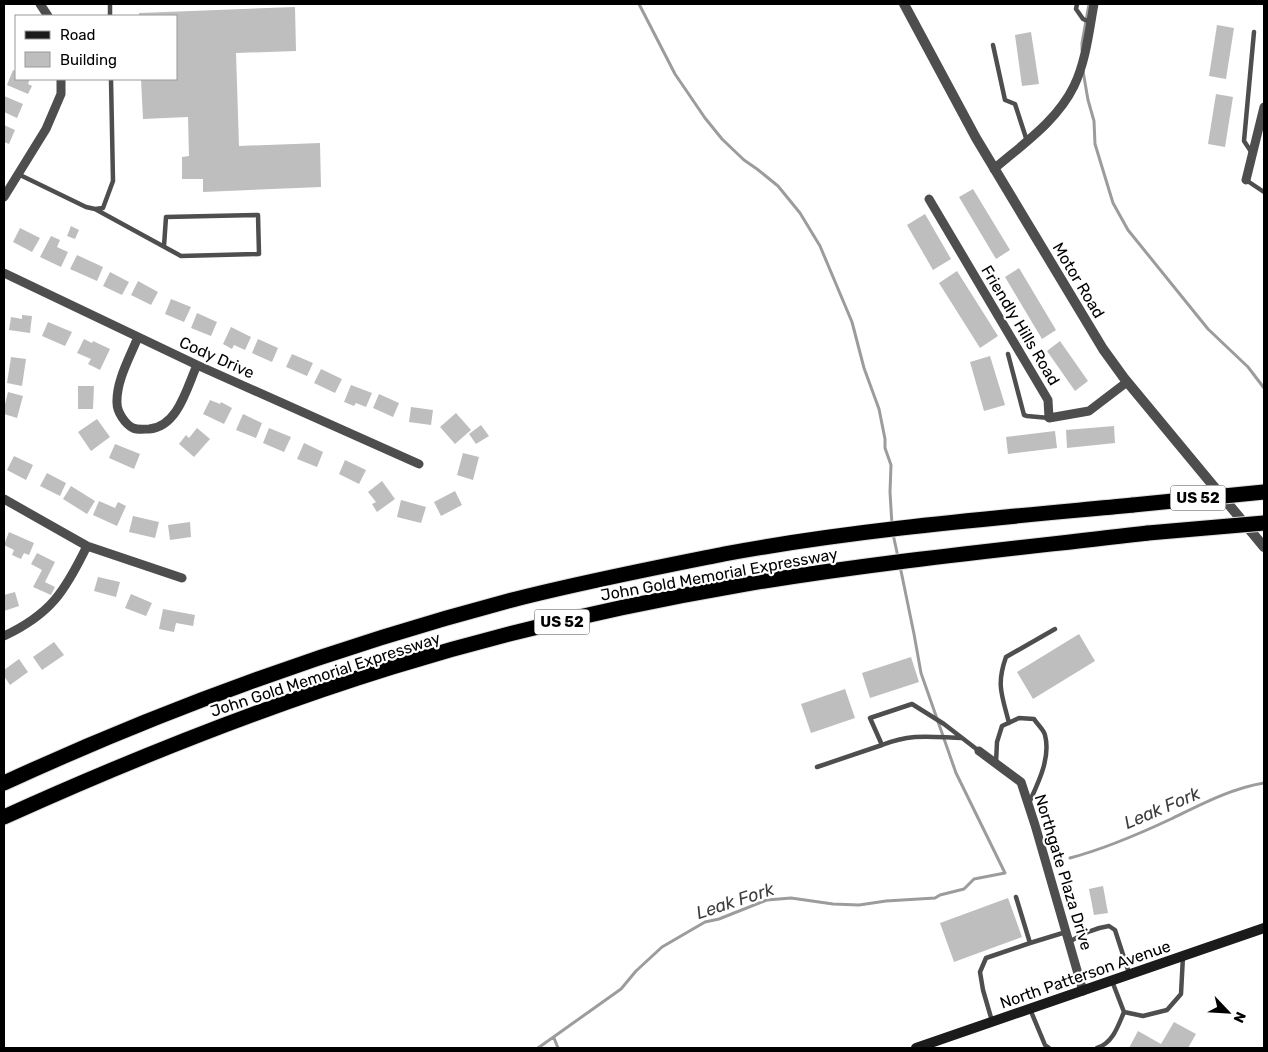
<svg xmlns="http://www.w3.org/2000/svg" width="1268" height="1052" viewBox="0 0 1268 1052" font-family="Rubik,sans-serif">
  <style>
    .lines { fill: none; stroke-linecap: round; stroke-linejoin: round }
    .stream { stroke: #9c9c9c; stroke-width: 3 }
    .building { fill: #bebebe }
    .motorway-casing { stroke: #dbdbdb; stroke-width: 17 }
    .service { stroke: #4e4e4e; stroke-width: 4.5 }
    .minor { stroke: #4e4e4e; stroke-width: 9 }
    .tertiary { stroke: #4e4e4e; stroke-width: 10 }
    .secondary { stroke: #1b1b1b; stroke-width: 10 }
    .motorway { stroke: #000; stroke-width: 15 }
    .motorway-bridge-casing { stroke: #dbdbdb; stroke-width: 17; stroke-linecap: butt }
    .motorway-bridge { stroke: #000; stroke-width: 15 }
    .labels { text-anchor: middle; stroke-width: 4.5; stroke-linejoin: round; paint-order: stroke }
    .shield { fill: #fff; stroke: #4c4c4c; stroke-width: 1 }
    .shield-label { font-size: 15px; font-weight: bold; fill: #000 }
    .street-label { font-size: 16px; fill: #000; stroke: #fff }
    .water-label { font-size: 18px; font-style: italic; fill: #3d3d3d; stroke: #fff }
  </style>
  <rect width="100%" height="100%" fill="#fff"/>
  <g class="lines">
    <path class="stream" d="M639,4l36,70 30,44 17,21 22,21 13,9 21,17 22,27 20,33 32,76 12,46 15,41 6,30v9l6,17 -1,27 2,33
      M1082,50v-7l7,-39
      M1083,71l5,29 6,21 1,23 18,59 15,27 80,99 40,38 16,21
      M893,534l5,23
      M1070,858c34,-9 69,-24 101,-39 29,-14 61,-31 93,-36
      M554,1038l4,10
      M538,1048l83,-59 15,-18 26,-24 43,-25 14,-3 48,-19 24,-2 42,6 26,1 27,-4 49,-3 5,-3 24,-6 10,-10 31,-6 -49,-100 -35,-100 -7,-39 -14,-68"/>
  </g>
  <path class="building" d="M295,7l1,44 -60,2 3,93 81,-3 1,44 -118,5v-13h-21v-22l7,-1 -1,-39 -45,2 -2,-40h35v-63h-37v-3z
    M1217,25l17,3 -8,51 -17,-3z
    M1031,32l8,52 -17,2 -7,-51z
    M13,70l3,1v8h14l-2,5 4,2 -4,8 -21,-9z
    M1216,94l17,3 -8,50 -17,-3z
    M4,96l19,8 -6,14 -13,-6z
    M4,125l11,5 -6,14 -5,-2z
    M973,189l37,61 -14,9 -37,-62z
    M925,214l26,45 -18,11 -26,-45z
    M71,226l8,4 -4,9 -8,-3z
    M20,228l20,10 -8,14 -19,-10z
    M51,236l9,4 -3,7 11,5 -7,15 -21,-10z
    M77,255l26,12 -6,14 -27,-12z
    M1019,268l37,62 -14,9 -37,-62z
    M957,271l41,65 -18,12 -41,-65z
    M110,272l19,10 -7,13 -19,-9z
    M138,281l20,11 -7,13 -20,-10z
    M171,299l20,8 -7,15 -19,-8z
    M197,313l20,9 -6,14 -20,-8z
    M22,315l10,1 -2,17 -21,-3 2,-13 11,2z
    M48,322l24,10 -7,14 -23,-10z
    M231,327l20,10 -6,13 -11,-5 -2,4 -9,-5z
    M84,339l8,4 1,-2 17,8 -10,21 -12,-6 3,-5 -14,-6z
    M258,339l20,9 -6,14 -20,-9z
    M1060,341l28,40 -13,10 -28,-40z
    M292,354l21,9 -6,13 -21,-9z
    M990,356l15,49 -21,6 -14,-49z
    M11,357l15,2 -4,27 -15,-3z
    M321,369l21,10 -7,14 -21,-10z
    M351,385l21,8 -6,14 -10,-4 -2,3 -10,-4z
    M78,386h16l-1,23h-15z
    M8,392l15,4 -6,22 -13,-4v-6z
    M379,394l20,9 -6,14 -20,-9z
    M210,400l10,4 1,-2 11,6 -8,16 -21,-10z
    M411,407l22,3 -2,15 -22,-3z
    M456,413l15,17 -16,14 -15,-17z
    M243,414l19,9 -6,15 -20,-8z
    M97,419l13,18 -19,14 -13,-19z
    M481,425l8,11 -13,8 -7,-10z
    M1114,426l1,17 -48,5 -1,-18z
    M197,428l13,11 -16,18 -15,-13 7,-9 3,3z
    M269,428l22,9 -7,15 -21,-9z
    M1055,431l2,17 -49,6 -2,-17z
    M304,443l19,9 -6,15 -20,-8z
    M115,444l25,10 -6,15 -25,-11z
    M463,453l16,4 -6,23 -16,-5z
    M14,456l19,9 -7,15 -19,-10z
    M345,460l21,10 -7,14 -20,-10z
    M47,473l19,10 -6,13 -20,-10z
    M382,481l13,18 -18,13 -5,-8 4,-2 -8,-10z
    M71,486l24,15 -8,13 -24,-15z
    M455,491l7,14 -21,11 -7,-14z
    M401,500l25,7 -5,16 -24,-6z
    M99,501l16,7 3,-6 8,4 -9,20 -24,-11z
    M133,516l26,6 -4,16 -26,-6z
    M190,522l1,15 -21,3 -2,-15z
    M9,532l25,11 -5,12 -5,-2 -3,6 -9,-4 2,-5 -10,-5z
    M37,553l18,9 -10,20 10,5 -4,8 -18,-8 9,-17 -11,-6z
    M98,577l22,5 -4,15 -22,-6z
    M15,592l4,14 -15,5v-16z
    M131,594l21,9 -6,13 -21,-8z
    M163,609l32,6 -2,11 -17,-3 -2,9 -15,-3z
    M1079,634l16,27 -62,38 -16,-27z
    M54,642l10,13 -22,15 -9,-13z
    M911,657l8,25 -49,16 -8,-25z
    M19,659l9,13 -18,13 -6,-9v-6z
    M845,689l10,29 -44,15 -10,-29z
    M1103,886l5,27 -14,2 -5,-26z
    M1008,898l14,39 -68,25 -14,-39z
    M1174,1022l22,12 -8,14h-59l9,-17 23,13z"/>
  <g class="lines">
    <defs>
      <path id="motorway" d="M4,783c163,-75 334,-137 508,-183 70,-18 142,-32 212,-46 135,-25 273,-36 409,-49
        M4,817c126,-57 256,-109 388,-150 114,-35 231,-62 348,-82 135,-23 272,-36 408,-52"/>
    </defs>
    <use href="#motorway" class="motorway-casing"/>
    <path class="service" d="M110,4v12
      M1077,4l-1,5 7,10 7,3
      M993,45l12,55 10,4 12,37
      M1252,153l-8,-12 10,-109
      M18,174l68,33 9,2 8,-1 10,-27 -2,-102
      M1246,180l18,12
      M95,209l86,47 78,-2 -1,-39 -92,2 -2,29
      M1008,354l16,61 3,1 22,2
      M1009,723c-7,-28 -13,-38 -3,-66l49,-28
      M962,738c-31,-1 -50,-5 -80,7l-12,-27 42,-14 32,20 35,27
      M996,763l1,-21 5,-16 17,-8 15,1c3,5 10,11 11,16 6,23 -7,48 -16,68
      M817,767l65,-22
      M1069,942c14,-8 25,-14 40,-16l6,4 14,43
      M1030,943l36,-11
      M1030,1009l15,36 4,3
      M1124,1012l19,4 24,-6 14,-16 2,-38
      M992,1021l-9,-31 -3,-18 6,-14 44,-15 -14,-46
      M1097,1048c16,-5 21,-22 27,-36l-12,-31"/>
    <path class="minor" d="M40,4l8,12
      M994,169c29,-25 63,-48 80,-83 12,-25 15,-55 20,-82
      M1246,180l18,-73
      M4,197l42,-68 15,-35v-15
      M929,199l119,201 1,18 40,-7 38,-29
      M4,273l193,92 222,99
      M138,337c-8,20 -22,44 -21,66 0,9 8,21 16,25 5,2 11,1 16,1 29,-2 38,-42 48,-64
      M4,499l83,47 95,32
      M4,636c47,-22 61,-45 83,-90
      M979,751l42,31 14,43 48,166"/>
    <path class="tertiary" d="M904,4l72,134 127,211 21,29 140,169"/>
    <path class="secondary" d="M916,1048l348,-120"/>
    <use href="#motorway" class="motorway"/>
    <defs>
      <path id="motorway-bridge" d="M1133,505l131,-13
        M1148,533l116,-10"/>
    </defs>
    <use href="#motorway-bridge" class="motorway-bridge-casing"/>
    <use href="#motorway-bridge" class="motorway-bridge"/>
  </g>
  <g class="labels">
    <g class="shield">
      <rect x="1170.5" y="485.5" width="55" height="25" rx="4"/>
      <rect x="534.5" y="609.5" width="55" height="25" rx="4"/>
    </g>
    <g class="shield-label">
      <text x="1198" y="503">US 52</text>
      <text x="562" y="627">US 52</text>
    </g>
    <g class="street-label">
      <text transform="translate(1079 280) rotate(59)" y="6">Motor Road</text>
      <text transform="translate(1021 325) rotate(59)" y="6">Friendly Hills Road</text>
      <text transform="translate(217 357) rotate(24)" y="6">Cody Drive</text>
      <text transform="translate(719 574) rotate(-10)" y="6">John Gold Memorial Expressway</text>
      <text transform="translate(325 674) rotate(-18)" y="6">John Gold Memorial Expressway</text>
      <text transform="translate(1064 872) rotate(73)" y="6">Northgate Plaza Drive</text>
      <text transform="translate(1085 974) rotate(-19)" y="6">North Patterson Avenue</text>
    </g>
    <g class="water-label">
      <text transform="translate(1162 808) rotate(-23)" y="6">Leak Fork</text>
      <text transform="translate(735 901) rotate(-18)" y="6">Leak Fork</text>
    </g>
  </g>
  <rect width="1268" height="1052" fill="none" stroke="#000000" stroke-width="10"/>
  <rect x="15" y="15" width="162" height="65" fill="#ffffff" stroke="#999999"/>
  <rect x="25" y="31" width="25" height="8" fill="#1b1b1b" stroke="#999999"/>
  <text x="60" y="40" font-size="15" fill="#000000">Road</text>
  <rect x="25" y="52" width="25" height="15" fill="#bebebe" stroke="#999999"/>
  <text x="60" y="65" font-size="15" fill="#000000">Building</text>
  <g transform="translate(1228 1012) rotate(115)" stroke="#ffffff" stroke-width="4" paint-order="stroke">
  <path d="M0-4L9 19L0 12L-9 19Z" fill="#000000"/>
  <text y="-8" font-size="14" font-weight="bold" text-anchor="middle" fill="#000000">N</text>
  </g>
</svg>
